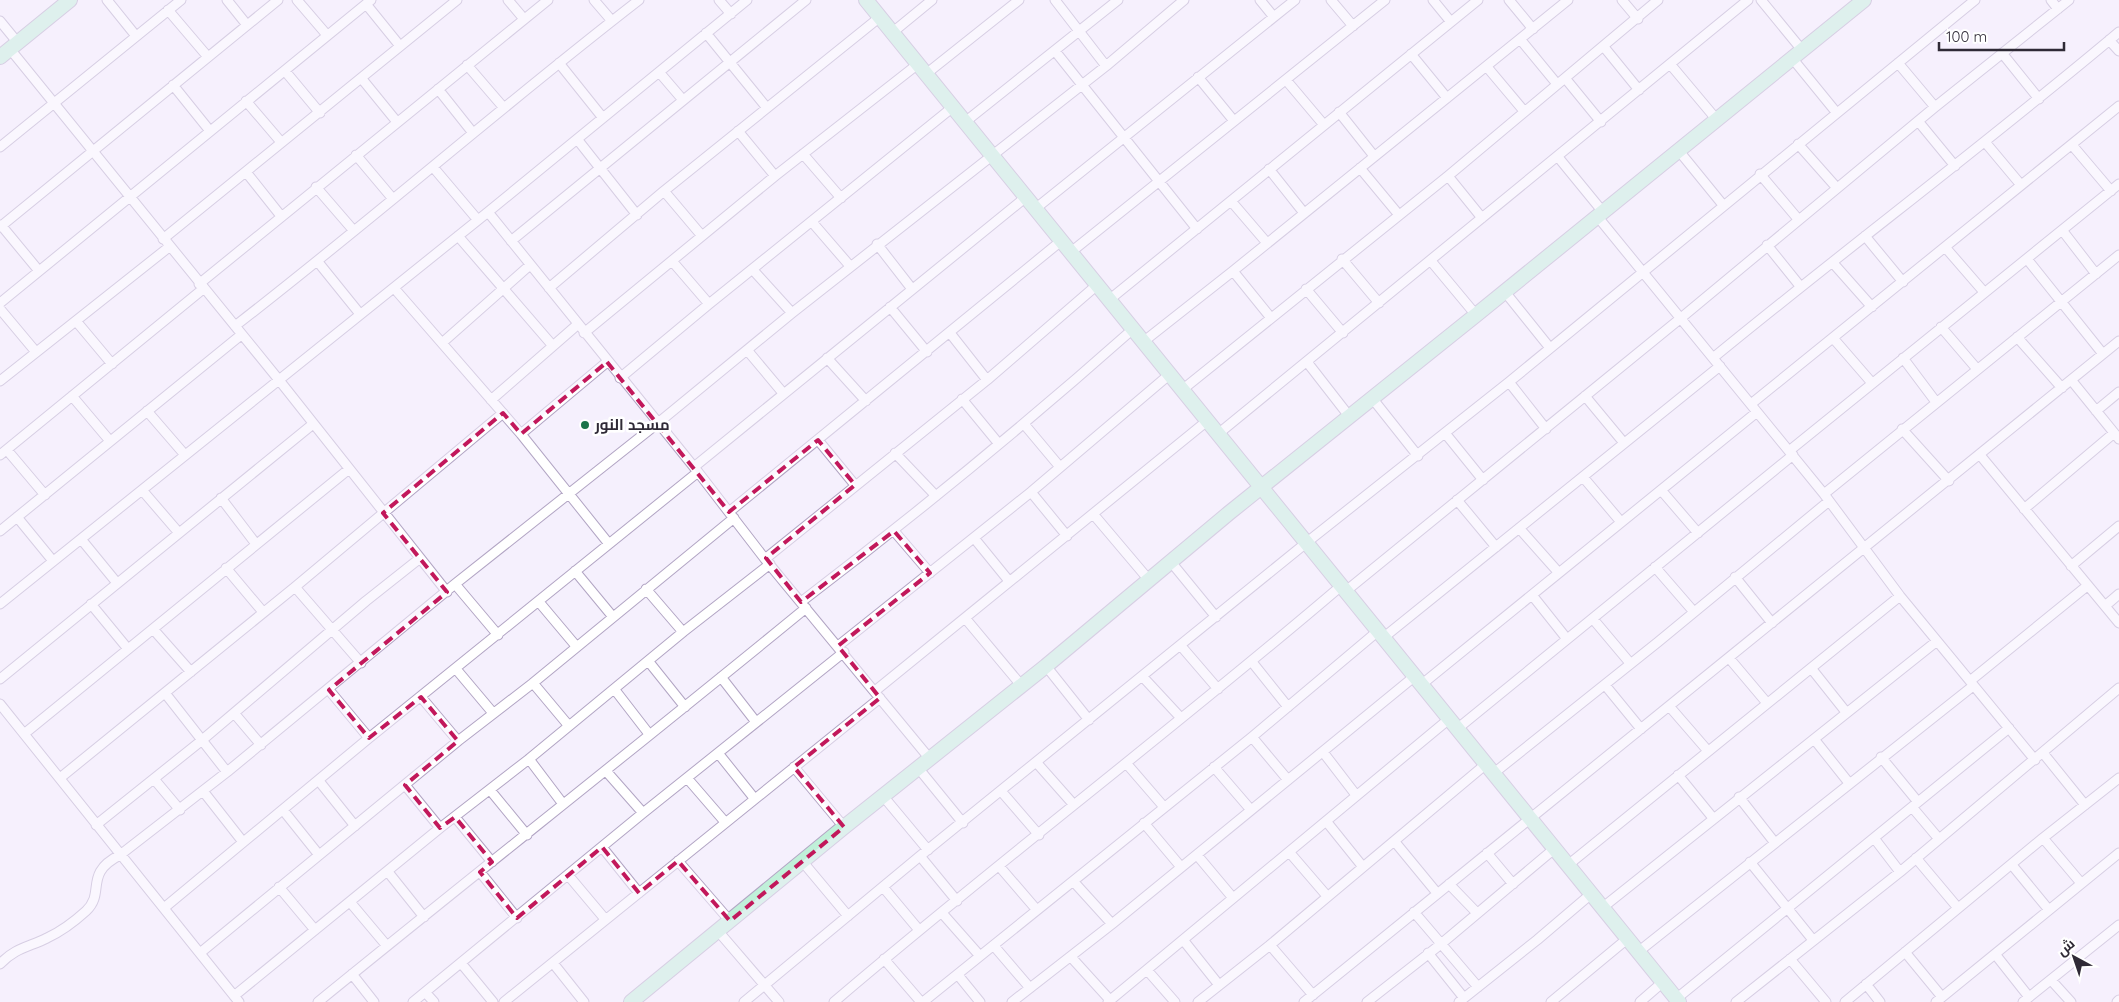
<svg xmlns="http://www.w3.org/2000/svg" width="2119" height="1002" viewBox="0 0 2119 1002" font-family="Quicksand,Cairo,sans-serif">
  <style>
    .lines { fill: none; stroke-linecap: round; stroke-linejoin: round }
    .street-casing { stroke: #b2a5c4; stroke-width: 11 }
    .secondary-casing { stroke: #b2a5c4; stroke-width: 16 }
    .street { stroke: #fff; stroke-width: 9 }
    .secondary { stroke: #c0f0d9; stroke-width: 14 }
    .marked { fill: none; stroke: #c2185b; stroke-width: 4; stroke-dasharray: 10 6; stroke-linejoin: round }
    .poi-dot { fill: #1b7448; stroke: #fff; stroke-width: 2 }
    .labels { text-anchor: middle; stroke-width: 5; stroke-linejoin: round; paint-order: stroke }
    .poi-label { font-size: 15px; font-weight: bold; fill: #2f2a36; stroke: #fff; text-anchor: start }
  </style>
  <rect width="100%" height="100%" fill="#f5f0fd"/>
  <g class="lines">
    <defs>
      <path id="street" d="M107,0l29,36
        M227,0l20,25
        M297,0l30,35
        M508,0l16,19
        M594,0l18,21
        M719,0l12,14
        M1055,0l51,66
        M1260,0l13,16
        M1331,0l22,26
        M1433,0l18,22
        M1509,0l24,29
        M1622,0l16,19
        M1761,0l41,50
        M2051,0l7,9
        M366,4l34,42
        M168,10l40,47
        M0,21l18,22
        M893,32l39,-32
        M706,33l61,75
        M1520,39l37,45
        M2109,40l10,11
        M1604,47l35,43
        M10,49l269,331 168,212
        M1055,51l142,178
        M2002,53l37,46
        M1411,54l36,44
        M1792,58l44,54
        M559,63l44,55
        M1898,63l37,44
        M1670,64l47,56
        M467,65l37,43
        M1487,67l37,44
        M285,71l35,42
        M659,72l24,28
        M926,74l93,-74
        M1198,77l36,44
        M1565,78l36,44
        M362,79l35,43
        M1286,80l38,45
        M173,85l37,46
        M438,89l35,44
        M246,101l35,41
        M1339,112l35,44
        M1918,121l37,45
        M965,122l153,-122
        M738,131l37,45
        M577,139l60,76
        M1985,142l36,43
        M1798,144l39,44
        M2072,145l39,46
        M0,147l181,-147
        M1679,151l44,54
        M803,154l38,44
        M356,155l37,44
        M1558,157l45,55
        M433,167l44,52
        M1360,168l39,47
        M1269,169l35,44
        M246,172l35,44
        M1760,174l38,45
        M1448,176l34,42
        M316,187l38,44
        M664,191l38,45
        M1231,201l36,42
        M1035,209l260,-209
        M488,212l210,260 67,87 165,200
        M1597,216l227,278 76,102 135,164
        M812,222l38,44
        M1,225l38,46
        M0,227l278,-227
        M2062,230l34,44
        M458,236l95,110
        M1865,236l38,46
        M163,239l294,-239
        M511,241l295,-241
        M877,244l35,45
        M1767,245l33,41
        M1945,247l39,45
        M1071,252l314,-252
        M1342,259l37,44
        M2027,259l76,95
        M672,261l37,43
        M1431,261l45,54
        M318,262l42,52
        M1833,263l39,44
        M753,270l39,43
        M1233,271l38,47
        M199,284l349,-284
        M394,288l127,146 88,110
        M549,288l115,-97 216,-174
        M1306,289l37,44
        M1505,292l45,56
        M1109,300l369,-300
        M0,303l371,-303
        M890,307l37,45
        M0,309l36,43
        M76,321l36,43
        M235,326c137,-106 267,-220 404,-326
        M1941,327l36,42
        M584,333l191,-157 143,-112
        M950,333l37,47
        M2017,337l45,51
        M1833,338l39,45
        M1143,342l90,-71 335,-271
        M442,343l88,-78
        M747,350l36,43
        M827,358l39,43
        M1713,358c134,-110 273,-214 406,-326
        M1903,358l33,44
        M1307,362l42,54
        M620,378l89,-74 244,-197
        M0,381l169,-134
        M2072,381l47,58
        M1509,382l37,47
        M1182,390l266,-214 210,-176
        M72,396l38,45
        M1585,396l39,47
        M1372,398l46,58
        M962,399l37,45
        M491,400l86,-75
        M1751,404l368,-298
        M147,411l38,44
        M2096,411l23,-19
        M1024,424l36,43
        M1902,429l47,52
        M1445,433l38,47
        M521,434l86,-72
        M1218,434l530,-434
        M818,440l37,45
        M7,450l38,45
        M1789,451l330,-267
        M895,453l41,43
        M0,455l203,-166
        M1980,455l139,168
        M694,467l332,-270
        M1583,477l38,45
        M142,490l37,43
        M1661,490l37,43
        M1031,492l36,44
        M1824,494l295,-239
        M221,498l35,46
        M1457,500l39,47
        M2024,509l90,-76
        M729,512l332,-271
        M1094,515l55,65
        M17,517l36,44
        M1519,528l40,45
        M0,531l241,-196
        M894,531l36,42
        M974,538l35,43
        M81,539l36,44
        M765,559l222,-179 110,-95
        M1171,562l45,55
        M2071,566l48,-40
        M1655,567l39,45
        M226,568l37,44
        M575,571l38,46
        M1735,577l37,46
        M455,584l43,51
        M295,587l66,76
        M646,589l37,43
        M1346,591l335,-273 254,-211 134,-107
        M1532,595l35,44
        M539,602l37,44
        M801,602c114,-87 225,-178 332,-273
        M0,604l488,-392 259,-212
        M91,604l37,45
        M2105,606l14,-12
        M965,618l56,67
        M1593,619l37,44
        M153,629l38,43
        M1383,638l337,-272
        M838,646l193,-154 139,-118
        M1181,646l37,43
        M1729,658l38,45
        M649,662l36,45
        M1252,662l36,45
        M1046,666l43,54
        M1811,668l35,44
        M456,669l37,44
        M1142,676l39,42
        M721,677l35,45
        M0,679l313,-255
        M1970,681l117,-95
        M533,683l36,43
        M1421,685l336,-273
        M1605,685l36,44
        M329,690l40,48
        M615,690l34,44
        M875,691l332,-270
        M165,693l62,79
        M421,697l37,44
        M0,704l239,298
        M1669,706l39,45
        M234,713l27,32
        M1457,729l336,-274
        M24,734l325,-265
        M1252,737l36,43
        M1814,739l35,44
        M1323,752l33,43
        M718,753l36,45
        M2043,753l42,52
        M1881,757l37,45
        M529,759l34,45
        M1036,762l38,43
        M1126,763l38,44
        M794,767l50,60
        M1214,767l37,43
        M919,769l44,54
        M606,771l37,42
        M1494,773l164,-131 171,-141
        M1678,775l35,43
        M60,778l235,-191 208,-174
        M687,778l38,44
        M154,779l26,31
        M319,781l36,45
        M405,785l35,43
        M490,790l37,45
        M203,791l40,51
        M1001,791l38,44
        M883,796l45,54
        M1739,797l36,46
        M1912,807l27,32
        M283,810l36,45
        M455,817l37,45
        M1326,821l37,46
        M1144,823l37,44
        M96,825l105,-84 165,-140 53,-42
        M1874,838l26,34
        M2043,838l38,45
        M1395,842l42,51
        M602,847l37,46
        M1290,853l37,43
        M1487,853l26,31
        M1197,855l36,43
        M920,856l37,45
        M1916,858l42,50
        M678,861l52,60
        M802,861l46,55
        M1750,862l63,78
        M1568,865l332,-269
        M2012,865l37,45
        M999,866l37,43
        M388,872l36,45
        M480,872l37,46
        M568,875l37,44
        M1073,881l39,43
        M1449,884l28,29
        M279,887l36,43
        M883,887l36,43
        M350,902l37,44
        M164,908l205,-170 329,-266
        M1602,908l335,-267
        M1414,912l64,75
        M942,913l38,43
        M718,931l61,71
        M1184,941l35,44
        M1270,945l43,50
        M994,946l36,42
        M1638,952l335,-266
        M1905,952l37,45
        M200,953l258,-212 75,-58 201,-165
        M1428,953l36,45
        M1995,954l34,43
        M1071,957l39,43
        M884,959l37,43
        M1790,959l36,43
        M461,963l32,39
        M553,963l31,39
        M0,964c15,-16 29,-17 47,-26 13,-6 28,-17 39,-27 20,-19 -3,-37 34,-56l107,-83 228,-188 203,-161 134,-110 314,-247 78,-66
        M1147,970l28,32
        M352,974l22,28
        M958,975l22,27
        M2051,980l20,22
        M1866,984l14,18
        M425,992l9,10
        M234,996l206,-168 89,-69 154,-127 87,-68
        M1676,999l333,-271
        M318,1002c162,-132 326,-261 488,-394
        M413,1002l230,-189 201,-161
        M504,1002l376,-304
        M744,1002l176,-146 386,-313 203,-161 466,-382
        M834,1002c166,-142 341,-274 507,-416
        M923,1002l329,-265 126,-106
        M1012,1002l100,-78 303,-248
        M1108,1002l341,-283
        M1198,1002l72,-57 216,-181
        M1304,1002l815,-661
        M1367,1002l74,-58 113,-95
        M1459,1002l78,-62 54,-46
        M1551,1002l76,-63
        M1640,1002l23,-20
        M1736,1002l164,-130 219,-184
        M1845,1002l198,-164 76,-60
        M1936,1002l183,-149
        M2023,1002l96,-77
        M2117,1002l2,-2"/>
      <path id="secondary" d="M866,0l813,1002
        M0,57l70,-57
        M631,1002l213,-175 202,-161 183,-153 247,-198 388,-315"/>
    </defs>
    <use href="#street" class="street-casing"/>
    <use href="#secondary" class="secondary-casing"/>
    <use href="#street" class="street"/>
    <use href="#secondary" class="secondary"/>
  </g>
  <path d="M0 0H2119V1002H0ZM607,362l122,150 89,-72 37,45 -89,73 35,44 93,-71 36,42 -92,73 42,52 -86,69 50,60 -114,94 -52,-60 -39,32 -37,-46 -85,71 -37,-46 12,-10 -37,-45 -15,11 -35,-43 53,-44 -37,-44 -52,41 -40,-48 118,-98 -64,-79 120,-100 18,21z" fill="#f5f0fd" fill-opacity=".55" fill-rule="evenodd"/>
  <path class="marked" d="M607,362l122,150 89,-72 37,45 -89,73 35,44 93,-71 36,42 -92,73 42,52 -86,69 50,60 -114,94 -52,-60 -39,32 -37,-46 -85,71 -37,-46 12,-10 -37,-45 -15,11 -35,-43 53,-44 -37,-44 -52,41 -40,-48 118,-98 -64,-79 120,-100 18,21z"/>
  <circle class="poi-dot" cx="585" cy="425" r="5"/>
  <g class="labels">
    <g class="poi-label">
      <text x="595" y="430">مسجد النور</text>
    </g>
  </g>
  <g transform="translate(2074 957) rotate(320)" stroke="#ffffff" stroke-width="4" paint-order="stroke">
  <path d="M0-4L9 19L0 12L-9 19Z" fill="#2f2a36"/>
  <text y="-8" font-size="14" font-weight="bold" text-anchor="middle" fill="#2f2a36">ش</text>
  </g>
  <path d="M1939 42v8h125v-8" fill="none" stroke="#2f2a36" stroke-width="2.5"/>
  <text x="1946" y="42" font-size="15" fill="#2f2a36" stroke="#ffffff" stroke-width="4" paint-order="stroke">100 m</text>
</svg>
